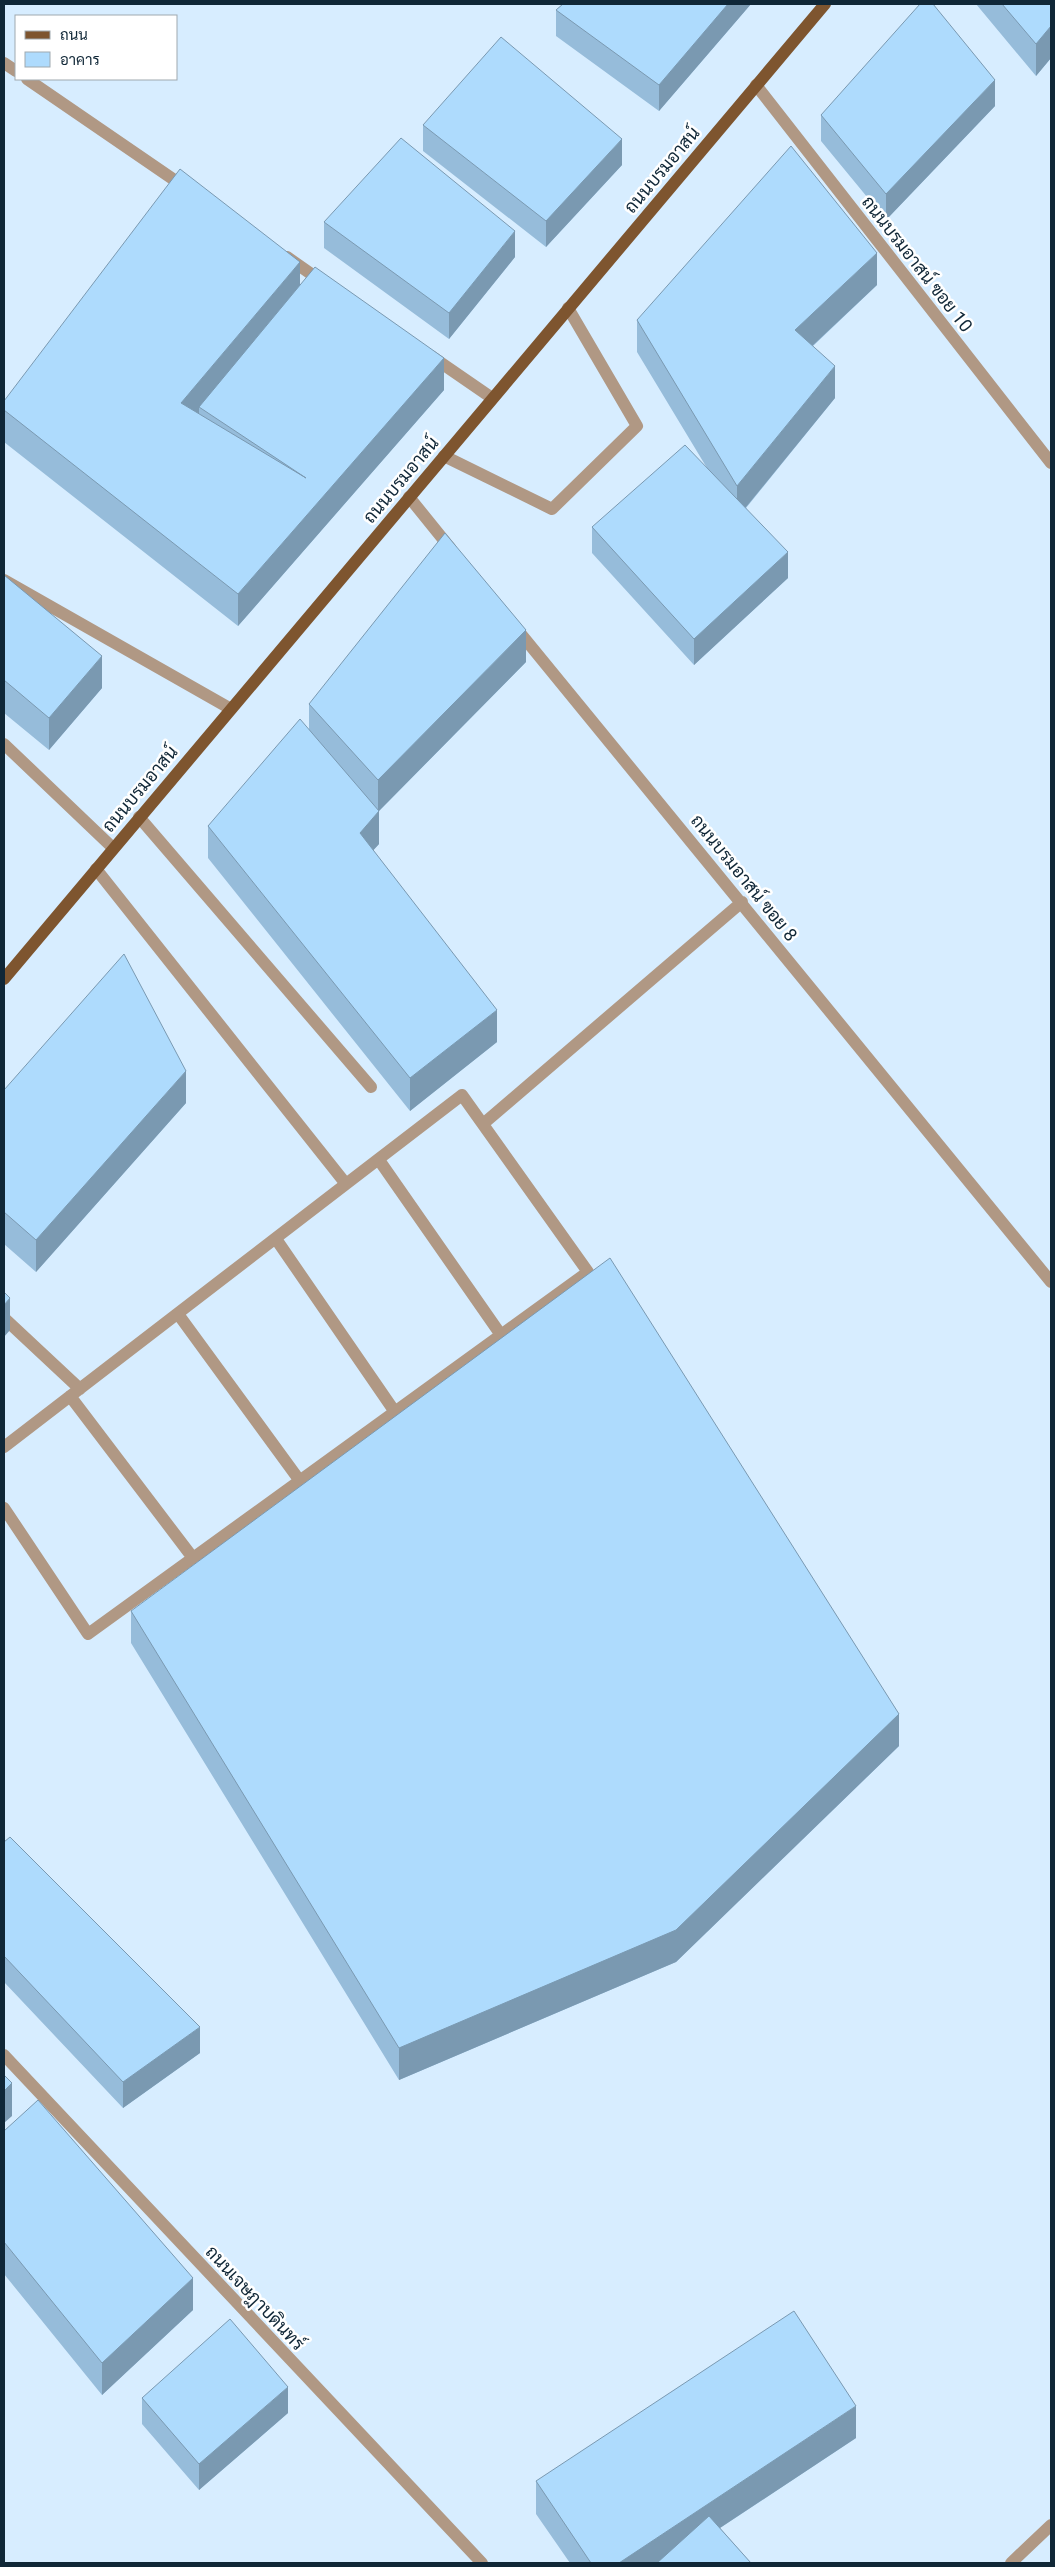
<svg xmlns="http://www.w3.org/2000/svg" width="1055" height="2567" viewBox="0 0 1055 2567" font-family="Roboto,Sarabun,sans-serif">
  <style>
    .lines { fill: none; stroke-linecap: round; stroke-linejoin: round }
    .minor { stroke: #b09884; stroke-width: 12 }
    .major { stroke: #7e552f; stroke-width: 12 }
    .wall { fill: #96bcda }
    .shaded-wall { fill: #7a99b1 }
    .building { fill: #aedbfd; stroke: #7a99b1 }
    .labels { text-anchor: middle; stroke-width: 5; stroke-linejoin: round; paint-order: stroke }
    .street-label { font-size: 18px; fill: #102737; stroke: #fff }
  </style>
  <rect width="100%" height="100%" fill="#d7edff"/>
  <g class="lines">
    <path class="minor" d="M4,63l12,8
      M27,79l159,109
      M756,85l295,378
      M287,257l37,26
      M431,356l61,42
      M444,456l108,53 85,-83 -69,-118
      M409,497l42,52
      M4,580l227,129
      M516,628l535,654
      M4,744l109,104
      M139,817l232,270
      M483,1124l259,-222
      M379,1160l122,175
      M276,1239l119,173
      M178,1314l122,167
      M4,1318l76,71
      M70,1396l123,162
      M4,1447l342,-263
      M4,1508l84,126 500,-362 -126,-177 -116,89 -250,-315
      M4,2055l478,508
      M1011,2563l40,-38"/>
    <path class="major" d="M4,979l821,-975"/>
  </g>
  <path class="wall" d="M563,4h188l-92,107 -103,-75v-26z
    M976,4h75v54l-15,18z
    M995,106l-109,114 -65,-79v-26z
    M423,125l199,40 -76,82 -123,-96z
    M324,222l191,35 -66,82 -125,-91z
    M300,285l144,105 -206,236 -234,-184v-41z
    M877,285l-64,61 22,52 -89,110 42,70 -94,87 -102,-112v-26l115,-59 -70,-116v-32z
    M4,575l98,113 -53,62 -45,-37z
    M526,662l-147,149v33l-6,6 124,192 -87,69 -202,-253v-32l101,-96v-26z
    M4,1090l182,13 -150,169 -32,-28z
    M131,1611l768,135 -223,216 -277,118 -268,-437z
    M4,1842l196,211 -77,55 -119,-126z
    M4,2131l189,179 -91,85 -98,-121z
    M142,2398l146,15 -89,77 -57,-66z
    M856,2438l-136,90 31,35h-181l-34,-49v-33z"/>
  <path class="shaded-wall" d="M728,4h23l-92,107v-26z
    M1051,26v32l-15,18v-32z
    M995,80v26l-109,114v-26z
    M622,139v26l-76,82v-26z
    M515,231v26l-66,82v-26z
    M877,253v32l-82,77v-32z
    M300,262v32l-101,113v7l-18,-11z
    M444,358v32l-206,236v-32z
    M835,366v32l-98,120v-32z
    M788,552v26l-94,87v-26z
    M526,630v32l-148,150v-32z
    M102,656v32l-53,62v-32z
    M379,811v33l-19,21v-32z
    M497,1010v32l-87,69v-33z
    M186,1071v32l-150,169v-32z
    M10,1298v32l-6,7v-32z
    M899,1714v32l-223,216 -277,118v-32z
    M200,2027v26l-77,55v-26z
    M12,2083v33l-8,7v-32z
    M193,2278v32l-91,85v-32z
    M288,2387v26l-89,77v-26z
    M856,2406v32l-189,125h-48z"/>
  <path class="building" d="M563,4h165l-69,81 -103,-75z
    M920,4h13l62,76 -109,114 -65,-79z
    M1002,4h49v22l-15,18z
    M501,37l121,102 -76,82 -123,-96z
    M401,138l114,93 -66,82 -125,-91z
    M791,146l86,107 -82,77 40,36 -98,120 -100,-166z
    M180,169l120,93 -119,141 125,75 -107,-71 116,-140 129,91 -206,236 -234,-184v-9z
    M685,445l103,107 -94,87 -102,-112z
    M445,533l81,97 -148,150 -69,-76z
    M4,575l98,81 -53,62 -45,-38z
    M300,719l79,92 -19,22 137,177 -87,68 -202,-252z
    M124,954l62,117 -150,169 -32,-28v-122z
    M610,1258l289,456 -223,216 -277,118 -268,-437z
    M4,1292l6,6 -6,7z
    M10,1837l190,190 -77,55 -119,-126v-114z
    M4,2075l8,8 -8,8z
    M38,2100l155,178 -91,85 -98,-121v-111z
    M794,2311l62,95 -237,157h-28l-55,-82z
    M230,2319l58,68 -89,77 -57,-66z
    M709,2516l42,47h-94z"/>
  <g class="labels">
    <g class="street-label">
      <text transform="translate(662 170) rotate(-50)" y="6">ถนนบรมอาสน์</text>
      <text transform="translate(917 264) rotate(52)" y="6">ถนนบรมอาสน์ ฃอย 10</text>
      <text transform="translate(401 480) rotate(-50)" y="6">ถนนบรมอาสน์</text>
      <text transform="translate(140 789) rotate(-50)" y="6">ถนนบรมอาสน์</text>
      <text transform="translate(744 878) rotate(51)" y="6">ถนนบรมอาสน์ ฃอย 8</text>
      <text transform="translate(255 2298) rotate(47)" y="6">ถนนเจษฎาบดินทร์</text>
    </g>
  </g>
  <rect width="1055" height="2567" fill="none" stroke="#102737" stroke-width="10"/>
  <rect x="15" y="15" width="162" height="65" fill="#ffffff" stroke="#9fa9af"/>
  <rect x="25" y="31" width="25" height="8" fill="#7e552f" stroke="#9fa9af"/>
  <text x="60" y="40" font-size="15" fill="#102737">ถนน</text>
  <rect x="25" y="52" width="25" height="15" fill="#aedbfd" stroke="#9fa9af"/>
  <text x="60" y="65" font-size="15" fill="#102737">อาคาร</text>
</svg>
